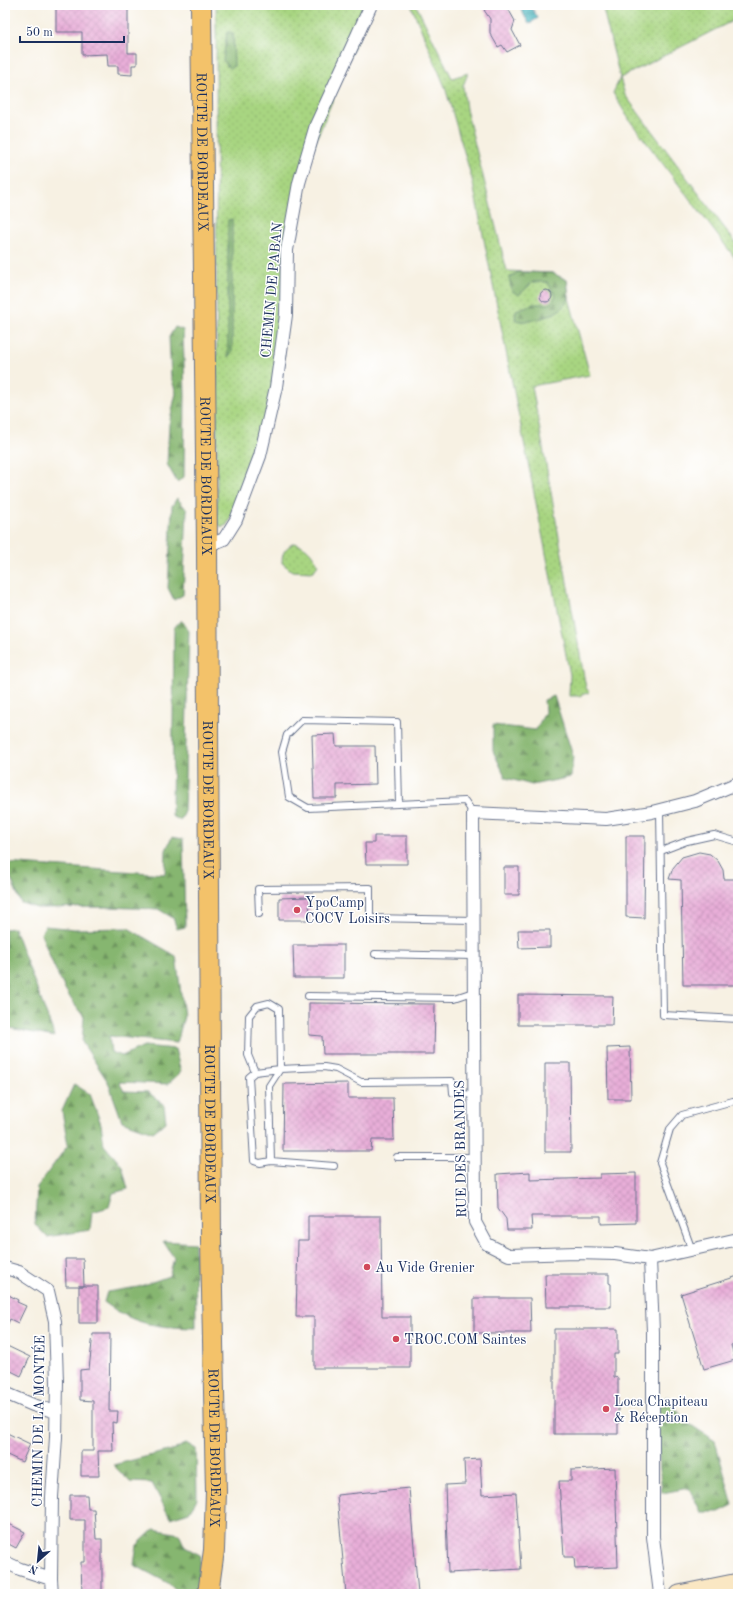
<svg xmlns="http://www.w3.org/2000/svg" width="743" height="1599" viewBox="0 0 743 1599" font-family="'Old Standard TT',serif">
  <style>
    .grass { fill: url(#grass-dots); stroke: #628270 }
    .forest { fill: url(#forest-firs); stroke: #507266 }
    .water { fill: url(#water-waves); stroke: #2e708c }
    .building { fill: url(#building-cross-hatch) }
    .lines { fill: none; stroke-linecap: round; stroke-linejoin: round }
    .lane-casing { stroke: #68738d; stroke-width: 8 }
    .street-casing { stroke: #68738d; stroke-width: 14 }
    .secondary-casing { stroke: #68738d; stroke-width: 19 }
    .primary-casing { stroke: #68738d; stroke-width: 22 }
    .lane { stroke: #fff; stroke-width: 6 }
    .street { stroke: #fff; stroke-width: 12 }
    .secondary { stroke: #fae7c3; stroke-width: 17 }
    .primary { stroke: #f3c26a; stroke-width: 20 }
    .poi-dot { fill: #d1495b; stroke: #fff; stroke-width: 1.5 }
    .labels { text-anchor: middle; stroke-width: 3; stroke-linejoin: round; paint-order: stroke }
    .street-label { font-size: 14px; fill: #1b2f5e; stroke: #fff }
    .poi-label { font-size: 14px; fill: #1b2f5e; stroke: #fff; text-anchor: start }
  </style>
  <defs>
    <pattern id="grass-dots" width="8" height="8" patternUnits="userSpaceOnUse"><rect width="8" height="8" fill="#a8d581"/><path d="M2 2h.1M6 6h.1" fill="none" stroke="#90b772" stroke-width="1.8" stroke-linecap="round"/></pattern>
    <pattern id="forest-firs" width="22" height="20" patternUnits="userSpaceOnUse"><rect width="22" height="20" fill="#86b66f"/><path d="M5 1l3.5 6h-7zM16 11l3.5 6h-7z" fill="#6d945e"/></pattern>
    <pattern id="water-waves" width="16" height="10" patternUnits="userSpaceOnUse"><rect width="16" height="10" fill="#41b1b9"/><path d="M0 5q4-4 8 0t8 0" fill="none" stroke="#36909a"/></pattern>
    <pattern id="building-cross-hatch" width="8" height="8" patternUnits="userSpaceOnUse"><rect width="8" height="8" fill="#e8aed8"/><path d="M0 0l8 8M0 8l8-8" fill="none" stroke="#c696bc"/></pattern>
  </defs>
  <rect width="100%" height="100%" fill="#fff"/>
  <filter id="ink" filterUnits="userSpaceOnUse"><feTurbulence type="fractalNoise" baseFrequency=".025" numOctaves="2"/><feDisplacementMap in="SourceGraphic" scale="8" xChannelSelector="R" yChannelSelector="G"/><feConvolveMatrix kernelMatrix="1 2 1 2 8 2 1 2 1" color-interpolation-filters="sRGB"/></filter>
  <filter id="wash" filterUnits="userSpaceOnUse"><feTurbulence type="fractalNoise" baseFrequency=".012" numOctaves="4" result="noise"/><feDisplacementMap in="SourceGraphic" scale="16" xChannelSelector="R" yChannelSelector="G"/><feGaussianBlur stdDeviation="0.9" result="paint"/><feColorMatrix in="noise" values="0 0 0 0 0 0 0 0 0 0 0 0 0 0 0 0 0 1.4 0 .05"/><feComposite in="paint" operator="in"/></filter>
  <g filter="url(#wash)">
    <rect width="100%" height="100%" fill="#f7f1e3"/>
    <path class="grass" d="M216,5h155l-72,178 -25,195 -16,77 -31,70 -5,2 -5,-3z
      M411,5h5l36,73 16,-5 -5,13 3,23 41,162 45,2 15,7 2,18 21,77 -58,11 54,302 4,4 -11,4h-10l1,-21 -98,-496 -27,-92z
      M602,5h136v13l-118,60 5,17 113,151v16l-108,-141 -17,-28 7,-15z
      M294,543c13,3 18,10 24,22l-5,7 -21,-1 -10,-8c0,-11 3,-15 12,-20z"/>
    <path class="forest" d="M227,32l6,1 1,33 -5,2 -6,-8z
      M232,219v133l-4,5v-137z
      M518,272l34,1 15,7 2,18c-2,3 -4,8 -7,10 -11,9 -34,16 -47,12l1,-10 17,-6h17l6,-8 -9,-14h-14l-14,13 -7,-4 -3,-13z
      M175,327l8,3 2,65 -1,82 -7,5 -10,-18 2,-40 7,-31 -5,-16 -2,-40z
      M177,498l10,12 -4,85 -9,5 -6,-12 4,-82z
      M181,620l8,11 -5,183 -4,6 -8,-4 2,-188z
      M554,696l19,60 -2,21 -39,8 -26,-7 -13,-27v-26l43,5 9,-18 -1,-12z
      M172,837l11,2 2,88 -8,2 -4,-11 -15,-9 -51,-2 -70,1 -16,-5 -16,-39v-1l160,11 1,-24z
      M45,926l29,3 54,-1 48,28 8,60 -7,27 -68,-7 2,16 11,4 22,-10 31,3 6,23 -13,12 -49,-2 5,9 24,1 16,13 2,17 -13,10 -31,-11 -14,-39 -26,-40 2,-25c-21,-25 -31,-53 -43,-83z
      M14,928l38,101 2,8 -49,-10v-98z
      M74,1084l16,10 11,30 3,21 18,21 6,23 -15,4 -4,14 -17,5 -2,18 -43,7 -12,-13 2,-37 31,-42 -6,-34z
      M163,1241l32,2 1,85c-39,-1 -60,-2 -92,-26l3,-10 31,-5 31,-11 5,-18z
      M667,1396l18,25 30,20 18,64 -14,7h-18l-12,-24 -27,5 -7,-82z
      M186,1443l10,6 1,50 -8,13 -19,6 -18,-35 -22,-1 -17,-17 63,-16z
      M154,1529l25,5 6,13 15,8 -3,39h-18l-11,-11 -34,-18 3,-20z"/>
    <path class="water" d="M520,5h10l8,13 -9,6 -10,-18z"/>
    <g id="blocks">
      <path class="building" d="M56,5h72v48h9v12h-5v10l-14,-1v-8h-10l-1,-12 -25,1v-23h-26z
        M493,5h13l9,16 -3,9 8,15 -13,7 -5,-7 -4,2 -8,-14v-14l-6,-9z
        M540 296a6 6 0 1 1 12 0a6 6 0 1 1-12 0Z
        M335,734l1,12h39l1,38 -39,1v13h-23l-2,-63z
        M374,836h33v28h-41l-1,-21h9z
        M626,836h19l-1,82 -18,-1z
        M699,852l11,2 8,7 5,9 1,9h14v106h-55l-2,-105 -12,-1 4,-11 9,-11z
        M504,867h15v28h-15z
        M310,897l-1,23h-30v-22z
        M518,930h32v17l-31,1z
        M293,945h51v33h-50z
        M518,995l95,1 -1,29h-94z
        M309,1003l126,1 -1,50h-111l-1,-18 -13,-1z
        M630,1047l1,52h-23l-1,-51z
        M545,1063h25l1,89h-26z
        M348,1083v15h45l1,42h-22l-1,11h-88l1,-67z
        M530,1172v8l70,-2v-4l36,-1v50l-35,1v-8h-70l1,14h-25l-1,-11 -8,-11 -1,-34z
        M308,1216h73l1,101h28v51h-96v-51h-18l2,-76h10z
        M65,1259h18l1,27h-18z
        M545,1274h64v9l2,1v23h-65z
        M738,1276v67l-7,2 4,15 -31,9 -23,-75z
        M79,1286h19v37h-19z
        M5,1293l13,7 -1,2 9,4 -8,17 -8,-4 -5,11z
        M474,1298h56l1,35h-57z
        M554,1329h64v25h-4v23l4,1v56h-64z
        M93,1334h17l-1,77h9l-1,12 -5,-1 1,29h-15l1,25h-18v-25h12v-50l-13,-1v-30l9,-1z
        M5,1345l25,12 -9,19 -16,-8z
        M5,1432l25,12 -8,18 -17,-8z
        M480,1459l2,36 34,-2 5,76 -73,4 -3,-88 20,-1 -1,-24z
        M615,1468l3,99 -43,2 -1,-12h-10l-5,-76h12v-11z
        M409,1488l9,106h-72l-9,-99z
        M70,1495h17l1,14h6l2,30h6v55h-20l-1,-32h4v-42h-15z
        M5,1522l20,10 -9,16 -11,-6z"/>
    </g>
  </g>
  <g filter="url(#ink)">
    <use href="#blocks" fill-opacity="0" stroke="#68738d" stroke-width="1"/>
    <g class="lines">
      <defs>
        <path id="lane" d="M399,804l-2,-82 -95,-2 -15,15 -5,17 7,45 19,11 157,-7 8,12
          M660,810l3,205 75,4
          M661,851l26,-10 27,-6 24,7
          M259,914l-1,-25 112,-1v30l103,2
          M375,954l98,2
          M308,996l147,2 18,-6
          M255,1072l-7,-17 1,-39 8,-10 12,-3 10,6 1,60 -25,3 -6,5 5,84 6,2 11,-2
          M397,1157h78
          M334,1166l-63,-5 -2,-75 11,-17 44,-2 12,2 25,13 91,-1 1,12 21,2
          M692,1250l-32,-87 10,-34 12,-14 51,-14 5,1"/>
        <path id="street" d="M207,546l17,-7 12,-19 24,-64 16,-69 10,-72 1,-65 12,-67 17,-58 55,-120
          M738,783l-43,18 -43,11 -46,7 -133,-6 2,409 12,22 22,11 67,-2 39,1 35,5 88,-20
          M650,1259l3,73v205l7,57
          M5,1268l14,4 29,19 7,30 2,61 -1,55 -4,60 -1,82
          M5,1393l28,12 23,7
          M5,1562l15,7 31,10 1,15"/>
        <path id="secondary" d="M679,1594l59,-12"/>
        <g id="primary">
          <path id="s1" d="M201,5l6,541 4,694 5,252 -2,58 -6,44"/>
        </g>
      </defs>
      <use href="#lane" class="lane-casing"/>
      <use href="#street" class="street-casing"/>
      <use href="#secondary" class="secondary-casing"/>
      <use href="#primary" class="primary-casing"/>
      <use href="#lane" class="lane"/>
      <use href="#street" class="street"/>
      <use href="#secondary" class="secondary"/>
      <use href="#primary" class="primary"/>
    </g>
  </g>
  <g class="poi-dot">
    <circle cx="297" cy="910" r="4"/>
    <circle cx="367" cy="1267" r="4"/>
    <circle cx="396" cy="1339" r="4"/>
    <circle cx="606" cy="1409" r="4"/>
  </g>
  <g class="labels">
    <g class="street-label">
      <text dy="5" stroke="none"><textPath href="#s1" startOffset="147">ROUTE DE BORDEAUX</textPath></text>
      <text transform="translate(271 290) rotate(-85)" y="5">CHEMIN DE PABAN</text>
      <text dy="5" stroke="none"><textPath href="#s1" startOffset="471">ROUTE DE BORDEAUX</textPath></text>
      <text dy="5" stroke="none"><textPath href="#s1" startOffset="795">ROUTE DE BORDEAUX</textPath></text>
      <text dy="5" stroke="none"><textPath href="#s1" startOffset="1119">ROUTE DE BORDEAUX</textPath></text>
      <text transform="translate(460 1149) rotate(-91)" y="5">RUE DES BRANDES</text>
      <text transform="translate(38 1421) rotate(-89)" y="5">CHEMIN DE LA MONTÉE</text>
      <text dy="5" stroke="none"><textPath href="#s1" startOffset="1443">ROUTE DE BORDEAUX</textPath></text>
    </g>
    <g class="poi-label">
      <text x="305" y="907">YpoCamp<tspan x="305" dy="16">COCV Loisirs</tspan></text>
      <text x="375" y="1272">Au Vide Grenier</text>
      <text x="404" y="1344">TROC.COM Saintes</text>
      <text x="614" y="1406">Loca Chapiteau<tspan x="614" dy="16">&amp; Réception</tspan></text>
    </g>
  </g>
  <rect width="743" height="1599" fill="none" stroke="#fff" stroke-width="20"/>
  <g transform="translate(38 1561) rotate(207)" stroke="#ffffff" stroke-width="3" paint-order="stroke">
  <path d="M0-3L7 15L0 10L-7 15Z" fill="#1b2f5e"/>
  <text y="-6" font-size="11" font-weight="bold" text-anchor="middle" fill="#1b2f5e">N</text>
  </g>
  <path d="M20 36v6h104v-6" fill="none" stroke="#1b2f5e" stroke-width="2"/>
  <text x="26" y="36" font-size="12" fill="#1b2f5e" stroke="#ffffff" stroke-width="3" paint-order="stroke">50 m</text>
</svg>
